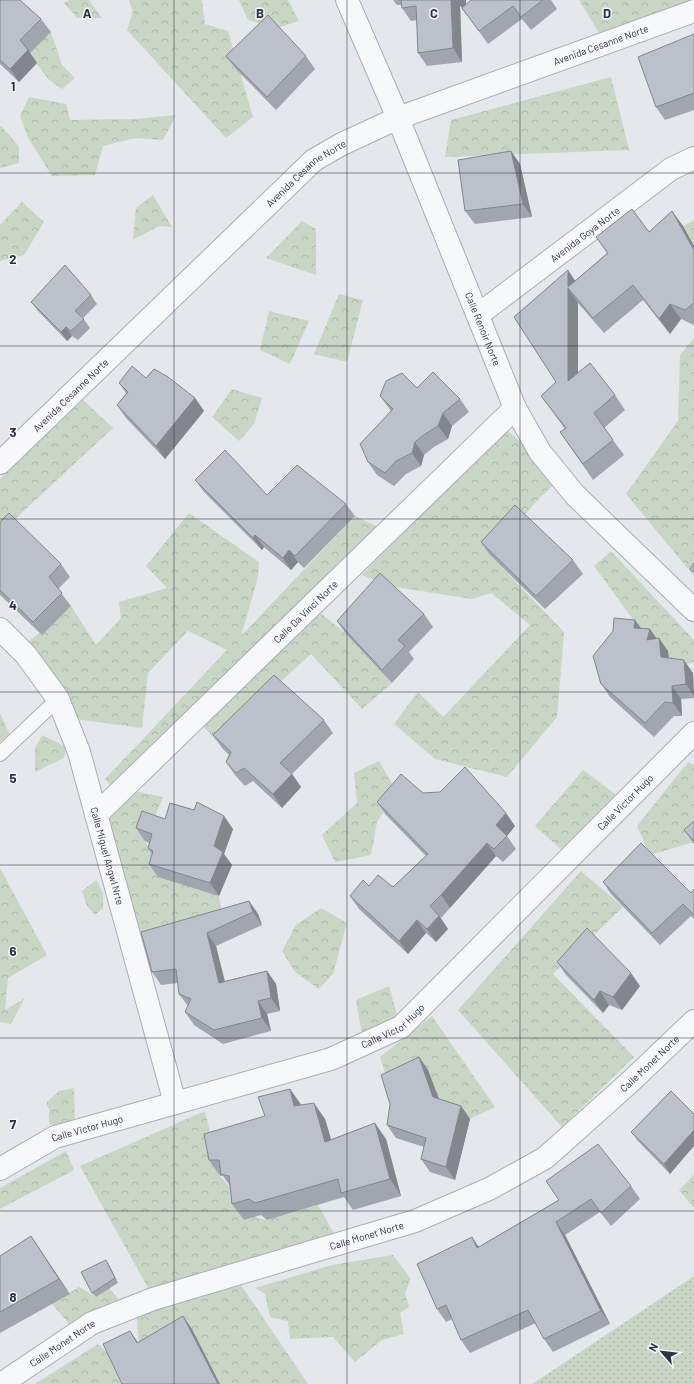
<svg xmlns="http://www.w3.org/2000/svg" width="694" height="1384" viewBox="0 0 694 1384" font-family="Barlow,sans-serif">
  <style>
    .grass { fill: url(#grass-dots) }
    .forest { fill: url(#forest-crowns) }
    .lines { fill: none; stroke-linecap: round; stroke-linejoin: round }
    .service-casing { stroke: #a9aeb7; stroke-width: 16 }
    .minor-casing { stroke: #a9aeb7; stroke-width: 24 }
    .service { stroke: #f7f8fa; stroke-width: 14 }
    .minor { stroke: #f7f8fa; stroke-width: 22 }
    .wall { fill: #a1a5ae }
    .shaded-wall { fill: #83868d }
    .building { fill: #bbc0ca; stroke: #83868d }
    .grid { fill: none; stroke: #2b3445; stroke-width: 1; stroke-opacity: 0.55 }
    .labels { text-anchor: middle; stroke-width: 3; stroke-linejoin: round; paint-order: stroke }
    .street-label { font-size: 10px; fill: #2b3445; stroke: #f4f6f9 }
    .grid-label { font-size: 13px; text-anchor: middle; font-weight: bold; fill: #2b3445; stroke: #f4f6f9; stroke-width: 3; stroke-linejoin: round; paint-order: stroke }
  </style>
  <defs>
    <pattern id="grass-dots" width="8" height="8" patternUnits="userSpaceOnUse"><rect width="8" height="8" fill="#c9d6c5"/><path d="M2 2h.1M6 6h.1" fill="none" stroke="#adb8ab" stroke-width="1.8" stroke-linecap="round"/></pattern>
    <pattern id="forest-crowns" width="20" height="18" patternUnits="userSpaceOnUse"><rect width="20" height="18" fill="#c9d6c5"/><path d="M2 6a3 3 0 1 1 6 0M12 15a3 3 0 1 1 6 0" fill="none" stroke="#adb8ab"/></pattern>
  </defs>
  <rect width="100%" height="100%" fill="#e4e7ec"/>
  <path class="grass" d="M694,1276v108h-163l3,-1z"/>
  <path class="forest" d="M69,0h20l13,18h-25l-13,-15z
    M129,0h73l3,24 23,7 25,86 -27,21 -99,-108 6,-18z
    M239,0h49l11,21 -22,7 -29,-8z
    M579,0h113l-87,43z
    M51,32l11,33 13,13 -13,11 -14,-10 -19,-26z
    M611,77l18,73 -184,7 6,-37z
    M29,97l37,7 4,16 66,-1 40,-4 -13,25 -28,-2 -32,8 -8,29 -43,1 -24,-38 -8,-22z
    M0,126h1l18,20v17l-19,5z
    M153,195l19,32 -13,-1 -26,14 3,-32z
    M22,202l22,20 -20,33 -24,6v-36z
    M694,220v26l-11,-20z
    M302,221l14,8v46l-50,-17z
    M339,294l24,6 -16,62 -33,-8z
    M269,311l40,10 -19,43 -30,-14z
    M694,338v238l-68,-82 52,-73 2,-66z
    M232,389l30,9 -8,26 -15,17 -27,-24z
    M83,400l30,28 -113,105v-54z
    M502,426l59,51 -26,26 -45,52 74,77 -7,85 -50,60 -72,-18 -41,-35 24,-32 25,25 87,-92 -39,-32 -19,6 -83,-13 -27,-11z
    M189,513l70,49 -1,15 -17,59 114,-120 25,12 -263,264 -12,-13 122,-129 -39,-19 -40,42 -6,55 -67,-9 -55,-70 51,-43 25,39 25,-27 -2,-16 48,-14 -21,-22z
    M611,551l83,89v22l-24,8 -76,-104z
    M317,610l29,24 46,49 -30,26 -51,-55 -95,87 -18,-21z
    M0,713l10,22 -10,7z
    M42,735l24,12 -2,11 -29,14v-24z
    M379,761l18,31 -20,30 -6,33 -36,7 -13,-27 35,-32 -3,-30z
    M688,762l6,3v77l-44,13 -13,-29z
    M583,770l35,26 -54,56 -29,-26z
    M125,789l38,8 -18,44 12,20 62,35 5,28 -74,22 -15,-24 -29,-98z
    M0,868l47,87 -39,23 -3,32 20,-12 -14,26 -11,-2z
    M581,871l42,36 -70,67 81,83 -72,70 -104,-117z
    M96,880l7,13v15l-8,7 -8,-9 -5,-15z
    M321,908l26,15 -14,51 -14,15 -24,-17 -13,-21 14,-26z
    M389,986l10,37 -37,11 -6,-34z
    M432,1016l63,91 -25,12 -80,-31 -10,-31z
    M74,1088l1,35 -16,5 -10,-5v-14l-3,-6 13,-12z
    M205,1111l15,65 13,15 11,29 10,-3 13,3 51,-15 18,32 -184,58 -72,-129z
    M66,1151l8,19 -74,39v-21z
    M694,1175v33l-15,-18z
    M393,1255l18,24 -6,14 4,14 -9,6 4,21 -22,6 -27,22 -22,-25 -43,2 -2,-18 -18,-4 -5,-23 -10,-6 77,-23z
    M239,1283l9,12 60,89h-88l-28,-54 -53,14 -3,-35z
    M79,1287l17,10 13,-9 12,14 -52,22 -17,-20z
    M98,1344l14,13 13,27h-90z"/>
  <g class="lines">
    <defs>
      <path id="service" d="M0,754l58,-55"/>
      <g id="minor">
        <path id="s1" d="M347,0l51,118 117,290 25,44 35,43 119,115"/>
        <path id="s2" d="M478,315l193,-146 23,-11"/>
        <path id="s3" d="M0,463l314,-303 28,-16 56,-26 296,-107"/>
        <path id="s4" d="M0,629l26,26 32,44 21,53 96,351"/>
        <path id="s5" d="M96,815l419,-407"/>
        <path id="s6" d="M0,1169l55,-32 276,-78 70,-32 293,-294"/>
        <path id="s7" d="M1,1384l91,-61 61,-24 262,-78 74,-32 56,-31 84,-75 65,-62"/>
      </g>
    </defs>
    <use href="#service" class="service-casing"/>
    <use href="#minor" class="minor-casing"/>
    <use href="#service" class="service"/>
    <use href="#minor" class="minor"/>
  </g>
  <path class="wall" d="M0,0l41,19 10,13 -21,21 7,10 -18,19 -19,-18z
    M393,0h73v5l5,-5h80l6,9 -26,21 -9,-11 -34,25 -28,-39 2,57 -35,4 -9,-13 -1,-33 -6,1 -9,-13 -1,-3h-4z
    M694,34v76l-29,10 -9,-13z
    M226,56h80l9,13 -39,41 -40,-41z
    M511,151l9,13 12,53 -57,7 -10,-13z
    M672,211l11,15 11,20v79l-13,-6 -11,15 -27,-34 -39,33 -26,-30v70l37,22 10,15 -21,18 20,27 -31,25 -33,-48 5,-3 -24,-33 15,-14 -42,-65 61,-36 32,-28 -11,-16 53,-5z
    M91,295l6,9 -14,14 7,10 -12,12 -6,-4 -5,5 -29,-30 -7,-9z
    M146,378l49,20 9,13 -39,48 -39,-41 -9,-13 9,-12 -7,-10z
    M417,388l43,11 9,13 -17,14 -4,13 -14,8 -10,8 -3,11 -15,8 -12,12 -17,-11 -9,-13 23,-51 -11,-15z
    M195,480l72,15 79,9 9,12 -51,52 -6,-6 -7,8 -27,-23 -2,3 -58,-58z
    M0,522l61,42 9,13 -12,12 13,17 -29,29 -42,-40z
    M481,542l92,18 10,14 -38,35 -55,-54z
    M424,614l9,13 -24,25 5,7 -22,24 -46,-49 -9,-13z
    M635,620l6,8 9,1 7,10 11,12 1,7 24,15 1,25 -13,1 1,17h-8l-20,21 -44,-40 -9,-13z
    M324,720l9,13 -41,41 9,13 -19,21 -29,-27 -8,5 -10,-11 -9,-13 3,-7 -7,-7 -9,-13z
    M423,793l92,33 -8,10 9,13 -13,13 -7,-6 -46,52 -9,10 7,11 -12,13 -10,-9 -18,21 -49,-45 -9,-13 19,-10 24,1 33,-31 -40,-41 -9,-13z
    M194,810l39,19 -9,25 8,11 -13,31 -61,-19 -9,-13 3,-10 -4,-6 1,-5 -4,-2 -9,-13z
    M694,821v23l-10,-14z
    M603,882l88,11 3,-4v30l-3,-3 -31,29 -49,-51z
    M249,901l9,13 4,11 -46,21 9,35 42,-10 9,13 4,27 -13,3 4,17 -48,13 -29,-19 -9,-13 3,-6 -9,-12 -1,-11 -17,2 -9,-13z
    M557,962l83,24 -18,24 -13,-5 -6,8 -37,-38z
    M419,1057l9,13 11,29 22,7 9,13 -15,61 -25,-8 -9,-13 3,-12 -28,-9 -9,-13z
    M290,1089l11,16 24,14 6,21 55,-1 15,57 -48,14 -9,-13 -77,23 -6,-5 -17,5 -12,-16 -2,-18 -7,-10h-3l-11,-16 56,-44z
    M694,1114l-24,60 -32,-33 -7,-9z
    M631,1186l9,13 -29,27 -11,-14 -35,23 45,89 -57,28 -9,-13 -8,-16 -66,30 -9,-13 -9,-21 -6,3 -9,-13 42,-62 80,-47z
    M31,1236l39,58 -70,39v-77z
    M109,1265l9,18 -22,14 -4,-4z"/>
  <path class="shaded-wall" d="M451,0h5l4,5 2,57 -9,-14z
    M457,0h9v14l-9,-13z
    M28,50l9,13 -18,19 -9,-13z
    M511,151l9,13 12,53 -9,-13z
    M672,211l11,15 11,20v4z
    M568,270l10,15 -10,2z
    M568,288l10,15v93l-10,-15z
    M670,304l11,15 -11,15 -11,-15z
    M66,327l6,9 -5,5 -6,-9z
    M195,398l9,13 -39,48 -9,-13z
    M443,413l9,13 -4,13 -10,-13z
    M415,442l9,13 -3,11 -9,-13z
    M255,535l9,12 -2,3 -9,-12z
    M289,550l9,12 -7,8 -8,-12z
    M635,620l9,13 -10,-5z
    M650,629l9,13 -12,-2z
    M659,638l9,13 2,19 -9,-13z
    M684,660l9,13 1,23 -8,-12z
    M672,686l9,13 1,17 -9,-13z
    M292,774l9,13 -19,21 -9,-14z
    M506,813l9,13 -8,10 -11,-11z
    M224,816l9,13 -9,25 8,11 -13,31 -9,-13 4,-37z
    M487,843l9,13 -46,52 -9,-13z
    M249,901l9,13 4,11 -9,-13z
    M439,916l9,13 -12,13 -9,-13z
    M417,920l9,13 -18,21 -9,-13z
    M207,933l9,13 12,50 -9,-13z
    M267,971l9,13 4,27 -9,-13z
    M631,973l9,13 -18,24 -9,-13z
    M600,991l9,14 -6,8 -9,-13z
    M258,1001l9,13 4,17 -9,-13z
    M419,1057l9,13 15,40 -10,-13z
    M290,1089l12,17h-8z
    M314,1103l11,16 12,40 -12,-17z
    M461,1106l9,13 -15,61 -9,-13z
    M375,1123l11,16 15,57 -11,-17z
    M694,1130v16l-24,28 -6,-10z
    M556,1222l9,13 45,89 -9,-13z
    M31,1236l10,15 29,43 -11,-15z
    M472,1237l9,13 -4,-2z
    M106,1260l3,5 9,18 -3,-5z
    M183,1316l9,13 28,55h-2z
    M130,1331l9,13 -2,-1z"/>
  <path class="building" d="M0,0h20l21,19 -21,21 8,10 -18,19 -10,-9z
    M401,0h50l2,48 -35,5 -2,-47 -14,2z
    M471,0h72l-22,17 -8,-11 -34,25 -17,-23z
    M268,15l38,41 -39,41 -41,-41z
    M694,34v59l-38,14 -18,-50z
    M511,151l12,53 -58,7 -7,-51z
    M632,209l17,23 23,-21 22,39v53l-9,7 -15,-6 -11,15 -26,-34 -40,33 -25,-30v93l22,-18 25,32 -21,18 19,27 -30,24 -23,-32 6,-4 -25,-32 15,-14 -42,-65 54,-47v17l40,-34 -12,-16z
    M65,265l26,30 -16,16 9,8 -13,12 -5,-4 -5,5 -30,-30z
    M132,366l14,12 8,-9 14,8 27,21 -39,48 -39,-41 11,-13 -9,-9z
    M433,372l27,27 -17,14 -5,13 -13,8 -10,8 -3,11 -16,8 -11,12 -17,-11 -8,-18 33,-35 -13,-13 6,-15 16,-8 15,15z
    M225,450l42,45 30,-30 49,39 -51,52 -6,-6 -6,8 -28,-23 -2,3 -58,-58z
    M515,505l58,55 -37,36 -55,-54z
    M9,513l52,51 -12,13 13,16 -29,29 -33,-32v-68z
    M694,563v9l-4,-3z
    M380,573l44,41 -26,26 7,6 -23,24 -45,-49z
    M614,618l21,2 -1,8 16,1 -3,11 12,-2 2,19 23,3 2,24 -14,2 1,17 -8,-1 -20,21 -44,-39 -8,-28 20,-25z
    M274,675l50,45 -44,43 12,11 -19,20 -29,-26 -8,5 -10,-11 5,-10 -18,-17z
    M465,767l41,46 -10,12 11,11 -13,13 -7,-6 -46,52 -11,11 9,10 -12,13 -10,-9 -18,21 -49,-45 13,-16 6,6 9,-11 15,12 35,-33 -51,-52 24,-28 22,19 17,-1z
    M197,802l27,14 -10,30 9,6 -13,31 -61,-19 4,-13 -5,-3 4,-14 -16,-6 6,-17 23,8 5,-16 24,7z
    M694,821v20l-10,-11z
    M641,843l50,50 3,-4v26l-11,-11 -31,29 -49,-51z
    M249,901l4,11 -46,21 12,50 48,-12 4,27 -13,3 4,17 -48,12 -29,-18 6,-13 -12,-5 -3,-25 -24,3 -11,-40z
    M587,928l44,45 -18,24 -13,-6 -6,9 -37,-38z
    M419,1057l14,40 28,9 -15,61 -25,-8 5,-21 -39,-13 3,-21 -9,-29z
    M290,1089l4,17 20,-3 11,39 50,-19 15,56 -49,14 -3,-14 -83,24 -6,-4 -17,5 -3,-28 -8,-2 -2,-14h-10l-5,-26 61,-18 -7,-19z
    M671,1091l23,23v16l-30,34 -33,-32z
    M598,1144l33,42 -30,27 -10,-14 -35,23 45,89 -57,28 -16,-29 -67,30 -15,-35 -9,4 -20,-45 55,-27 5,11 82,-48 -13,-19z
    M31,1236l28,43 -59,33v-56z
    M106,1260l9,18 -23,15 -11,-21z
    M183,1316l35,68h-96l-19,-40 27,-13 7,12z"/>
  <path class="grid" d="M174,0v1384M347,0v1384M520,0v1384M0,173h694M0,346h694M0,519h694M0,692h694M0,865h694M0,1038h694M0,1211h694"/>
  <g class="labels">
    <g class="street-label">
      <text dy="4" stroke="none"><textPath href="#s3" startOffset="746">Avenida Cesanne Norte</textPath></text>
      <text dy="4" stroke="none"><textPath href="#s3" startOffset="422">Avenida Cesanne Norte</textPath></text>
      <text dy="4" stroke="none"><textPath href="#s2" startOffset="134">Avenida Goya Norte</textPath></text>
      <text dy="4" stroke="none"><textPath href="#s1" startOffset="356">Calle Renoir Norte</textPath></text>
      <text dy="4" stroke="none"><textPath href="#s3" startOffset="98">Avenida Cesanne Norte</textPath></text>
      <text dy="4" stroke="none"><textPath href="#s5" startOffset="292">Calle Da Vinci Norte</textPath></text>
      <text dy="4" stroke="none"><textPath href="#s6" startOffset="745">Calle Victor Hugo</textPath></text>
      <text dy="4" stroke="none"><textPath href="#s4" startOffset="256">Calle Miguel Angwl Nrte</textPath></text>
      <text dy="4" stroke="none"><textPath href="#s6" startOffset="421">Calle Victor Hugo</textPath></text>
      <text dy="4" stroke="none"><textPath href="#s7" startOffset="734">Calle Monet Norte</textPath></text>
      <text dy="4" stroke="none"><textPath href="#s6" startOffset="97">Calle Victor Hugo</textPath></text>
      <text dy="4" stroke="none"><textPath href="#s7" startOffset="398">Calle Monet Norte</textPath></text>
      <text dy="4" stroke="none"><textPath href="#s7" startOffset="74">Calle Monet Norte</textPath></text>
    </g>
  </g>
  <g class="grid-label">
    <text x="87" y="18">A</text>
    <text x="260" y="18">B</text>
    <text x="434" y="18">C</text>
    <text x="607" y="18">D</text>
    <text x="13" y="91">1</text>
    <text x="13" y="264">2</text>
    <text x="13" y="437">3</text>
    <text x="13" y="610">4</text>
    <text x="13" y="783">5</text>
    <text x="13" y="956">6</text>
    <text x="13" y="1129">7</text>
    <text x="13" y="1302">8</text>
  </g>
  <g transform="translate(662 1352) rotate(298)" stroke="#f4f6f9" stroke-width="3" paint-order="stroke">
  <path d="M0-3L7 15L0 10L-7 15Z" fill="#2b3445"/>
  <text y="-6" font-size="11" font-weight="bold" text-anchor="middle" fill="#2b3445">N</text>
  </g>
</svg>
